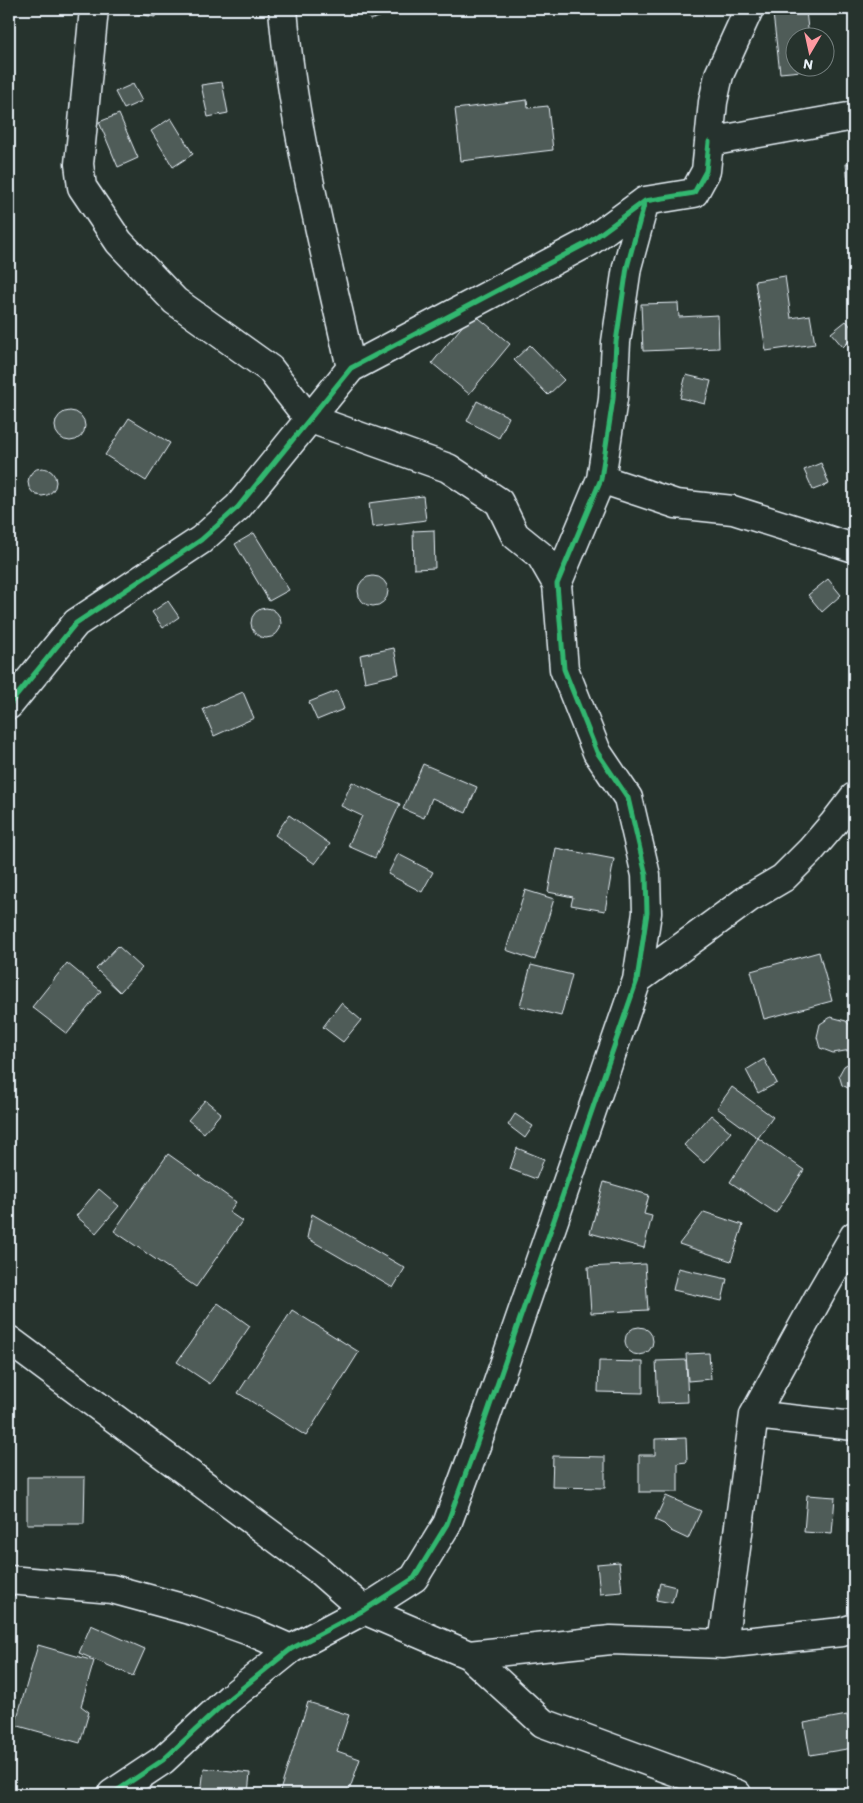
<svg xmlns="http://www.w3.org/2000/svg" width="863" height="1803" viewBox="0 0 863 1803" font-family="Itim,sans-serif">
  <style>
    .building { fill: #505c59; stroke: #e8f1f8 }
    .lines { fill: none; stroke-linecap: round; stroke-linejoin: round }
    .minor-casing { stroke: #e8f1f8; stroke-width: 31 }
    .minor { stroke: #26332d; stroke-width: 28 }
    .cycleway-casing { stroke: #26332d; stroke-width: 8 }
    .cycleway { stroke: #33b770; stroke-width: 5 }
  </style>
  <rect width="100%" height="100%" fill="#26332d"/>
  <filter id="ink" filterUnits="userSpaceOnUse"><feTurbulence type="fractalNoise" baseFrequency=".02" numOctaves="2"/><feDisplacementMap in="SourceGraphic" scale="10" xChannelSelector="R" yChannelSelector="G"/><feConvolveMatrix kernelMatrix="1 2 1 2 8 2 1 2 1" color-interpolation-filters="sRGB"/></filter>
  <g filter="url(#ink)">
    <path class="building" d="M110,9h46l-1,8z
      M366,9h38l-34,11z
      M806,11l3,27h-13v30h16v2l-32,3 -7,-59z
      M222,82l6,31 -20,4 -7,-32z
      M133,84l9,17 -18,8 -9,-17z
      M527,100l1,8 20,-2 5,44 -92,11 -6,-52z
      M119,114l19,44 -20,9 -19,-45z
      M171,118l22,36 -20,13 -22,-36z
      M854,163v65h-1l-7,-64z
      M785,276l6,42 19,-3 5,29 -49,7 -11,-70z
      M678,303l1,14 39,-2 1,33 -76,3 -2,-47z
      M473,313l37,31 -41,50 -37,-31z
      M846,321l8,9v6l-11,11 -12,-14z
      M530,345l34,35 -16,15 -34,-35z
      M686,375l25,6 -6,23 -25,-6z
      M477,401l32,16 -10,21 -32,-17z
      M55 426a15 15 0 1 1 30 0a15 15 0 1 1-30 0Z
      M129,418l41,25 -24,38 -41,-26z
      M821,463l8,21 -16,6 -9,-20z
      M28 482a14 14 0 1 1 28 0a14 14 0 1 1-28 0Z
      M423,496l3,24 -54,7 -3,-24z
      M434,530l1,38 -21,1 -1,-38z
      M254,533l35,57 -20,11 -34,-57z
      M358 591a15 15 0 1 1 30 0a15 15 0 1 1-30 0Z
      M828,579l13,16 -19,17 -14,-17z
      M168,601l11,16 -16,11 -11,-16z
      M251 623a15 15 0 1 1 30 0a15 15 0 1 1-30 0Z
      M394,648l5,26 -34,8 -5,-27z
      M337,691l7,18 -27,11 -8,-18z
      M243,692l11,26 -40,18 -11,-27z
      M423,764l54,23 -11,26 -34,-15 -8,20 -21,-9z
      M352,782l48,22 -25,54 -27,-12 14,-30 -21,-10z
      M289,815l41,29 -15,20 -40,-29z
      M556,848l58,11 -9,52 -34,-6 2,-8 -25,-5z
      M398,854l35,18 -11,20 -34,-18z
      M525,890l29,9 -19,61 -29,-10z
      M118,946l24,22 -22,24 -24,-23z
      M819,952l13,49 -68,18 -13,-48z
      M67,963l34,28 -34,43 -35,-27z
      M531,965l41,10 -11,41 -41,-10z
      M341,1003l20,17 -18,22 -20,-15z
      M831,1017l15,4 8,9v13l-3,7 -18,3 -13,-5 -3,-11 3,-13z
      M764,1059l13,24 -19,10 -12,-23z
      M854,1060v31l-12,-6 -3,-10 5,-9z
      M732,1087l41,30 -15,21 -41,-30z
      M205,1100l16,13 -17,20 -16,-13z
      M515,1114l18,12 -8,12 -17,-13z
      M711,1115l20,17 -27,31 -20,-18z
      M758,1138l46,32 -28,43 -46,-31z
      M517,1148l27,11 -8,20 -26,-10z
      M168,1154l68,48 -7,10 13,9 -46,66 -82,-56z
      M604,1182l45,13 -5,19 8,2 -8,32 -54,-15z
      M99,1189l20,17 -23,27 -20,-17z
      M704,1212l39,13 -12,36 -52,-17z
      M312,1214l93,54 -12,20 -86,-50z
      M645,1264l3,46 -57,3 -3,-46z
      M678,1268l49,11 -5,22 -49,-11z
      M218,1303l32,23 -40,58 -33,-22z
      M292,1310l67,42 -53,84 -68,-43z
      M625 1341a14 14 0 1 1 28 0a14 14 0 1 1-28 0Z
      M709,1353l2,26 -23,2 -2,-27z
      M686,1360l2,42 -30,1 -2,-42z
      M599,1361l44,1v31l-45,-1z
      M686,1438l1,24 -9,1v29h-39v-37h16v-16z
      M553,1456l52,1v31l-53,-1z
      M27,1477h58l-1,47h-57z
      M807,1495l28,2 -3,37 -28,-2z
      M666,1496l35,15 -13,28 -17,-8 -7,-7 -9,-4z
      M619,1562l3,30 -22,2 -3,-30z
      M660,1583l16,4 -4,16 -16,-3z
      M91,1625l54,24 -12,27 -54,-23z
      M38,1645l56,16 -13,45 8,6 -9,31 -65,-18z
      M308,1702l41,13 -12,36 23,8 -12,35h-69z
      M847,1715l6,33 -43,7 -6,-32z
      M204,1768l46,5 -2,21h-47z"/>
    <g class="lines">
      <defs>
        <path id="minor" d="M94,9l-15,155 3,23 37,55 56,59 95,68 38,49 140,50 51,34 16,33 26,21 16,28
          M283,9c10,121 42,240 68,359
          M749,9l-30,66 -6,27 -4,40 145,-26
          M601,479l75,25 57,6 121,38
          M9,705l67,-82 125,-83 37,-33 113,-139 238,-126 56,-41 49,-8 12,-22 3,-29
          M637,980l112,-82 34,-20 27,-27 24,-28 20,-26
          M9,1340l307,228 48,42 105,45 74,68 194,71
          M754,1415l100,11
          M9,1580l103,9 81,22 59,21 39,17
          M723,1644l31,-229 67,-122 33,-57
          M469,1655l142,-15 112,4 119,-12 12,-4
          M112,1794l51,-34 67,-62 61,-49 73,-39 50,-32 33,-54 30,-81 160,-463 10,-67 -1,-38 -18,-77 -31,-46 -33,-83 -7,-85 44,-105 12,-80 3,-57 11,-75 18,-66"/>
      </defs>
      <use href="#minor" class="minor-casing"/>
      <use href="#minor" class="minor"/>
      <defs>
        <path id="cycleway" d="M9,705l67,-82 125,-83 37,-33 113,-139 238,-126 56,-41 49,-8 12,-22 3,-29
          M112,1794l51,-34 67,-62 61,-49 73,-39 50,-32 33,-54 30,-81 160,-463 10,-67 -1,-38 -18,-77 -31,-46 -33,-83 -7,-85 44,-105 12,-80 3,-57 11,-75 18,-66"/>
      </defs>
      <use href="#cycleway" class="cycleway-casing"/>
      <use href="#cycleway" class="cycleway"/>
    </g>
  </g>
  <rect width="863" height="1803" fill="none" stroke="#26332d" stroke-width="30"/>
  <rect x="15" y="15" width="833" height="1773" fill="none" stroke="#e8f1f8" stroke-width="2" filter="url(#ink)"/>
  <g transform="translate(810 52) rotate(189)"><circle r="24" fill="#26332d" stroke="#747f7e"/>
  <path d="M0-4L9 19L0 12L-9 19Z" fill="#ff9aa2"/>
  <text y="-8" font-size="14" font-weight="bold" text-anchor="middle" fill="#e8f1f8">N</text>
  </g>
</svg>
